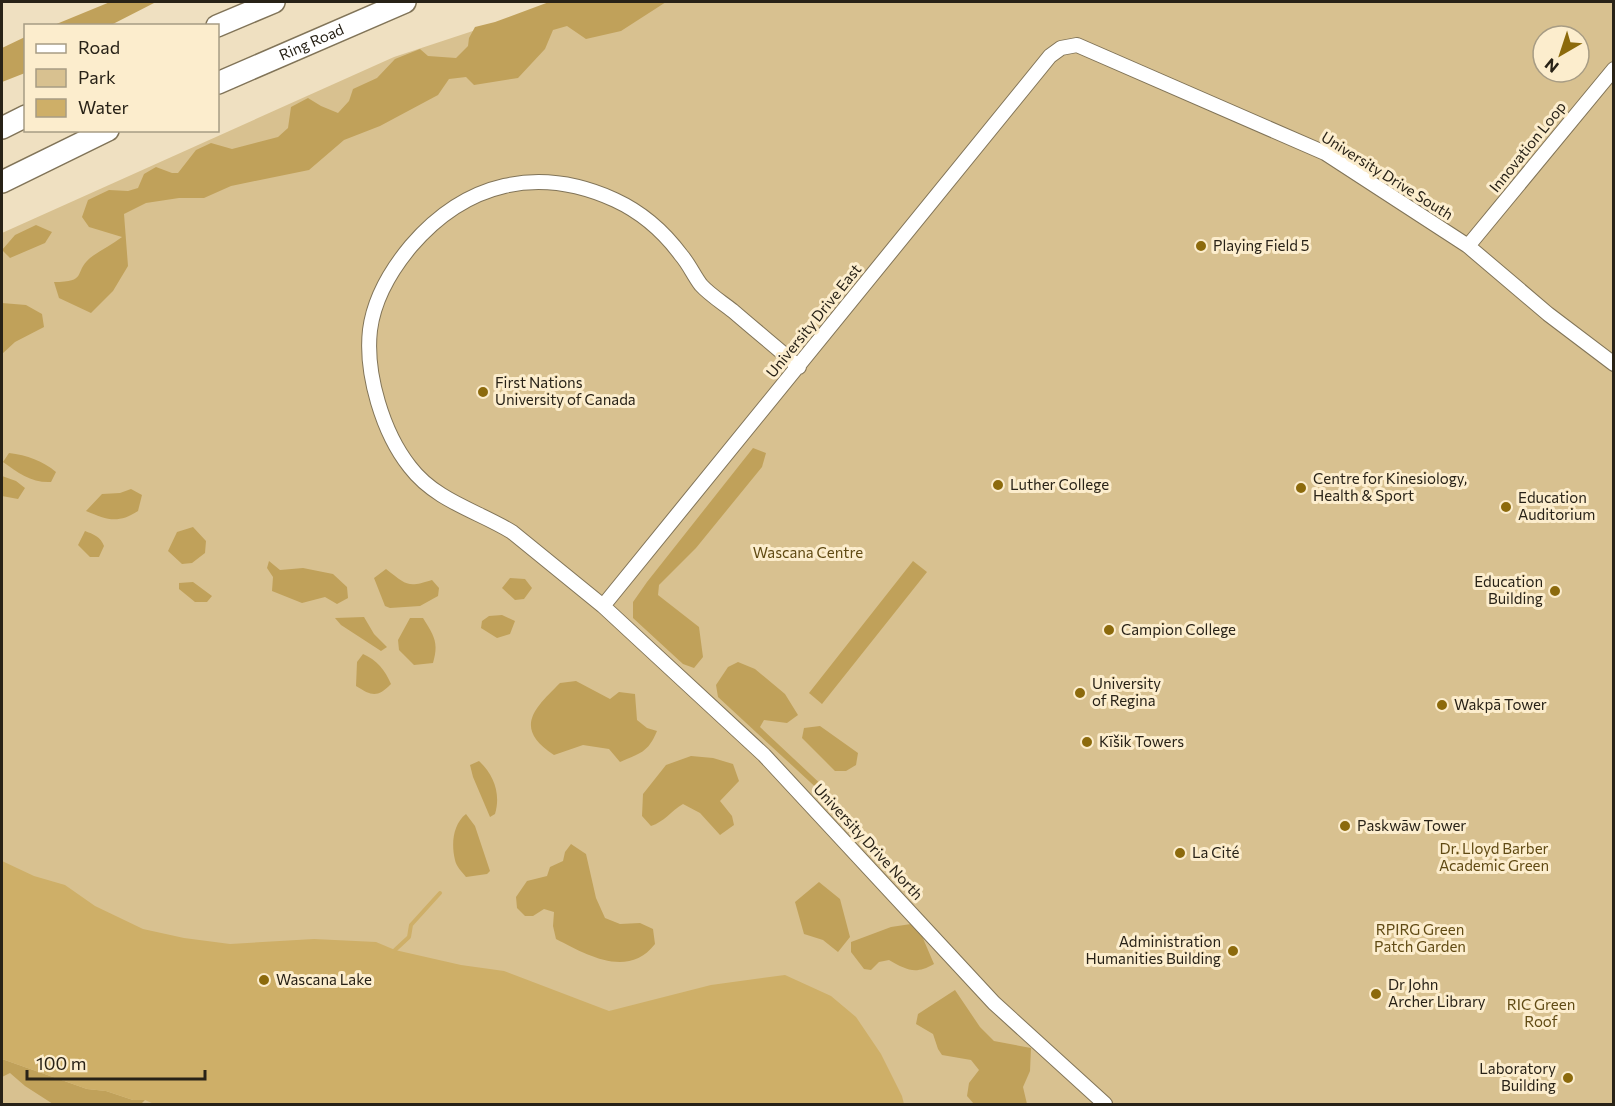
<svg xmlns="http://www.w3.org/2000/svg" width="1615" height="1106" viewBox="0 0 1615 1106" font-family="Commissioner,sans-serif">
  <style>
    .green { fill: #d8c190; fill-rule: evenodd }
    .forest { fill: #c0a15a }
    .water { fill: #ceaf68 }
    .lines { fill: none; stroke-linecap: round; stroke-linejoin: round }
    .stream { stroke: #ceaf68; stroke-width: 4 }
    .minor-casing { stroke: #817458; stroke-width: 16 }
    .highway-casing { stroke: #817458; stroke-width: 24 }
    .minor { stroke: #fff; stroke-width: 14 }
    .highway { stroke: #fff; stroke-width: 21 }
    .poi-dot { fill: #8c6a0c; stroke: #fcedcd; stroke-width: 2 }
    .labels { text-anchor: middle; stroke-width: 6; stroke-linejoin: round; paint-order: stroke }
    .street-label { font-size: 15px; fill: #282217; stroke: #fcedcd }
    .poi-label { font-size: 15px; fill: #282217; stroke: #fcedcd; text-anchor: start }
    .park-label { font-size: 15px; fill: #604a13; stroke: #fcedcd }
  </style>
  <rect width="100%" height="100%" fill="#efe0c1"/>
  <path class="green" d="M561,2h1052v1102h-1611v-871l392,-176zM1543,36h36v36h-36z"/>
  <path class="forest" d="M110,2h46l-45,23h-57z
    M549,2h117l-45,29 -35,8 -19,-13 -14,4 -8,19 -27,29 -44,7 -8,-8 -17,2 -11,16 -58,31 -36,14 -35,30 -78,16 -27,12h-25l-33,5 -22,11 4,52 -15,25 -22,22 -32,-15 -5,-16c34,0 19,-9 36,-24 10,-8 22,-13 32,-21l-33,-10 -7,-10 6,-17 21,-10 19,1 10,-3 6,-14 12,-7 16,6h6l18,-23 15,-7 21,6 46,-12 10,-9 3,-21 17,-9 13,8 17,7 11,-12 4,-12 24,-11 18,-19 25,-10 8,7 28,2 12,-12 1,-8 6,-11 20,-5z
    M25,37v36l-23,9v-34z
    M36,225l16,7 -7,11 -35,15 -8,-8 13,-15z
    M2,303l24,2 16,9 2,13 -29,15 -13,12z
    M753,448l13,5 -4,14 -66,81 -37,37 -1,10 41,32 4,30 -9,11 -11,-4 -50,-46v-16l14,-20z
    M9,453c18,2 34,8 47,19l-5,10c-19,1 -33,-9 -48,-20z
    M2,476l14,5 9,7 -7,11 -16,-3z
    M131,489l11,6 -4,16c-20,13 -31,9 -52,0l16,-17 18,-1z
    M193,527l13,14 -1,12 -13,10 -10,1 -14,-13 9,-19z
    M85,531c8,3 16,6 19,15l-5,11h-9l-12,-12z
    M269,561l11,9 23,-2 30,6 14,13 1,11 -11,6 -12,-7 -23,6 -30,-12 1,-14 -6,-9z
    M913,561l14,11 -105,132 -13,-11z
    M386,569c21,16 21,19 46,11l7,8 -1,8 -18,10 -30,2 -5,-2 -11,-28z
    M510,578l15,1 7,9 -8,11 -9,1 -13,-12z
    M193,582l19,14 -5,6h-12l-16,-13v-6z
    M502,615l13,6 -5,13 -13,4 -16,-10 1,-7 7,-5z
    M364,617l10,17 13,13 -6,4 -40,-26 -6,-7z
    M410,618h13c11,18 16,24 10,45l-19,2 -15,-15 -1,-10z
    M363,654c14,6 22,16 28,30 -14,14 -19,12 -35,2l1,-24z
    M738,662l17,7 30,25 13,21 -11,8 -23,-3 -4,7 66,62 -3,5 -105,-97 -2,-12 12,-18z
    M576,681l34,18 9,-7 16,2 2,26 10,8 10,3c-9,22 -17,22 -37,31l-11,-13 -26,-4 -29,10c-41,-27 -20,-46 6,-72z
    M820,726l38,27 -2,12 -10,6h-11l-33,-33 2,-10z
    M691,756l22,2 20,6 6,17 -19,20 12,15 2,9 -14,10 -20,-22 -17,-9c-12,7 -19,18 -32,22l-9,-10 1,-22 23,-29z
    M479,761c15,14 22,33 16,53l-5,3 -17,-40 -3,-12z
    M466,814l9,12 15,45 -3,3 -21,3c-4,-5 -10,-11 -11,-17 -4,-16 -2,-36 11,-46z
    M571,844l15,10 10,44 9,20 15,6 20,-1 13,6 2,15c-27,35 -68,11 -99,-5l-3,-13 1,-14 -10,-3 -11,7h-8l-8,-8 -1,-11 11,-16 20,-5 3,-9 13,-6 2,-9z
    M819,882l21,17 10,38 -12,15 -15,-12 -19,-6 -9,-32z
    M911,924l11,12 12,28c-19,11 -27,6 -45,-4l-10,2 -8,8 -7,-1 -13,-17v-10l40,-15z
    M955,990l25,37 14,14 37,7 -1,23 -7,16 4,17h-53l-7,-8 2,-13 10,-13 -8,-10 -29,-5 -4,-6 -5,-15 -17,-10 2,-10z
    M2,1059l85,30 19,2 27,9h12l-4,4h-88l-28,-18 -15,-13 -8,4z"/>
  <path class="water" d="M2,861l32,15 31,9 30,21 48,23 41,9 46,6 84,-5 62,3 19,8 66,15 43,6 105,40 102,-26 74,-10 46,21 25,21 25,37 21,42 2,8h-750l-9,-4h-12l-27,-9 -19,-2 -85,-30z"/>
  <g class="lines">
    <path class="stream" d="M395,950l14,-13 2,-12 29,-32"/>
    <defs>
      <path id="minor" d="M1468,246l146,-177
        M799,367c-22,-19 -44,-37 -66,-56 -10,-8 -23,-16 -32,-26 -7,-9 -12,-21 -20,-30 -17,-23 -40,-43 -66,-55 -77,-35 -149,-18 -204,46 -20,24 -37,53 -41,84 -5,44 13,103 40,137 26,34 68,44 102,65l91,74 161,149 230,248 111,101
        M603,606l447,-550 11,-8 16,-3 248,108 143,93 80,68 66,50"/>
      <g id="highway">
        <path d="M217,26l57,-24"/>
        <path id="s1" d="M218,83l187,-81"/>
        <path d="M2,128l24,-12"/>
        <path d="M2,182l106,-52"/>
      </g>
    </defs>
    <use href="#minor" class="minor-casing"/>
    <use href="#highway" class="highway-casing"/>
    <use href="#minor" class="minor"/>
    <use href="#highway" class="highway"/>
  </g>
  <g class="poi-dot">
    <circle cx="1201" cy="246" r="6"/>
    <circle cx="483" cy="392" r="6"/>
    <circle cx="998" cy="485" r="6"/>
    <circle cx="1301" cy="488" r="6"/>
    <circle cx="1506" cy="507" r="6"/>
    <circle cx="1555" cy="591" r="6"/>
    <circle cx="1109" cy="630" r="6"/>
    <circle cx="1080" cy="693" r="6"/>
    <circle cx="1442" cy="705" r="6"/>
    <circle cx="1087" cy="742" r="6"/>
    <circle cx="1345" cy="826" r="6"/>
    <circle cx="1180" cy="853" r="6"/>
    <circle cx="1233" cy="951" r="6"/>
    <circle cx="264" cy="980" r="6"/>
    <circle cx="1376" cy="994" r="6"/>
    <circle cx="1568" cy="1078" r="6"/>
  </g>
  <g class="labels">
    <g class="street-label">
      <text dy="5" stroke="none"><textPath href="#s1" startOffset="102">Ring Road</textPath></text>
      <text transform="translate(1528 147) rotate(-51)" y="5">Innovation Loop</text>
      <text transform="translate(1387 176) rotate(32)" y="5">University Drive South</text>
      <text transform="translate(814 321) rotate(-51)" y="5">University Drive East</text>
      <text transform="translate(868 842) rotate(47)" y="5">University Drive North</text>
    </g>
    <g class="poi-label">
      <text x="1213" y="251">Playing Field 5</text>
      <text x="495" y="388">First Nations<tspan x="495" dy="17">University of Canada</tspan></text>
      <text x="1313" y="484">Centre for Kinesiology,<tspan x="1313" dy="17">Health &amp; Sport</tspan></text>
      <text x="1010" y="490">Luther College</text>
      <text x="1518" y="503">Education<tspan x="1518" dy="17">Auditorium</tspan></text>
      <text x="1543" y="587" text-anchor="end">Education<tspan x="1543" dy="17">Building</tspan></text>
      <text x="1121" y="635">Campion College</text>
      <text x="1092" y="689">University<tspan x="1092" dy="17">of Regina</tspan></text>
      <text x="1454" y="710">Wakpā Tower</text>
      <text x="1099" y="747">Kīšik Towers</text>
      <text x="1357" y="831">Paskwāw Tower</text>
      <text x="1192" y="858">La Cité</text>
      <text x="1221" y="947" text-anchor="end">Administration<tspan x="1221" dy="17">Humanities Building</tspan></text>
      <text x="276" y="985">Wascana Lake</text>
      <text x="1388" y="990">Dr John<tspan x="1388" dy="17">Archer Library</tspan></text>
      <text x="1556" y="1074" text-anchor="end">Laboratory<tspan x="1556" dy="17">Building</tspan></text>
    </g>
    <g class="park-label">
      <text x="808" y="558">Wascana Centre</text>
      <text x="1494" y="854">Dr. Lloyd Barber<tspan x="1494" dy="17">Academic Green</tspan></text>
      <text x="1420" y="935">RPIRG Green<tspan x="1420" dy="17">Patch Garden</tspan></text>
      <text x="1541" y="1010">RIC Green<tspan x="1541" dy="17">Roof</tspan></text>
    </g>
  </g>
  <rect width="1615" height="1106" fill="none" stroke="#282217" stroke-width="6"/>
  <rect x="24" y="24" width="195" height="108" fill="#fcedcd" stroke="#a79c84" stroke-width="1.5"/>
  <rect x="36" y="44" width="30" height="9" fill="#ffffff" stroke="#a79c84" stroke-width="1.5"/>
  <text x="78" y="54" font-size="18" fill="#282217">Road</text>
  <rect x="36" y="69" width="30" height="18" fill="#d8c190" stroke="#a79c84" stroke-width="1.5"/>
  <text x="78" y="84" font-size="18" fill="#282217">Park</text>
  <rect x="36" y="99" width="30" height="18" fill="#ceaf68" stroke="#a79c84" stroke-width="1.5"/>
  <text x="78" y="114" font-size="18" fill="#282217">Water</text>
  <g transform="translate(1561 54) rotate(219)"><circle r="28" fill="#fcedcd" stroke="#a79c84" stroke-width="1.5"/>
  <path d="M0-4.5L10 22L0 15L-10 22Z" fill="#8c6a0c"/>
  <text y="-9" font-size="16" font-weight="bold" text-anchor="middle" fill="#282217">N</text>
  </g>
  <path d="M27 1070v9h178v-9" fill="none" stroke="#282217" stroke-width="3"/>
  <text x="36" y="1070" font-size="18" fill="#282217" stroke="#fcedcd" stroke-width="4.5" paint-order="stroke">100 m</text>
</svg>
